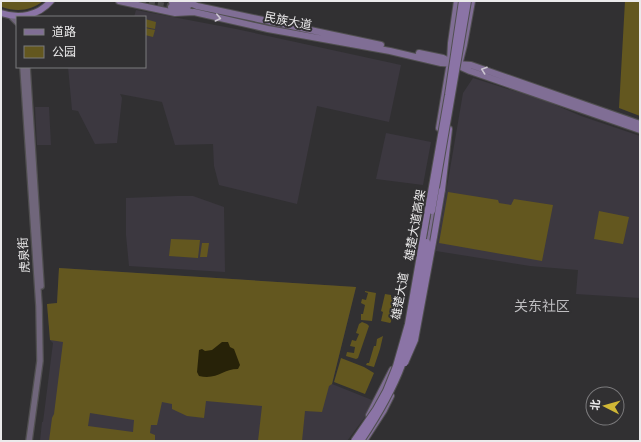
<svg xmlns="http://www.w3.org/2000/svg" width="641" height="442" viewBox="0 0 641 442" font-family="Figtree,'Noto Sans SC',sans-serif">
  <style>
    .built { fill: #3c3840 }
    .green { fill: #63571f; fill-rule: evenodd }
    .water { fill: #272208 }
    .lines { fill: none; stroke-linecap: round; stroke-linejoin: round }
    .primary-tunnel { stroke: #4d4c4e; stroke-width: 6; stroke-dasharray: 6 3; stroke-linecap: butt }
    .secondary-casing { stroke: #504f50; stroke-width: 8 }
    .primary-casing { stroke: #504f50; stroke-width: 8 }
    .trunk-casing { stroke: #504f50; stroke-width: 8 }
    .secondary { stroke: #70667b; stroke-width: 5.5 }
    .primary { stroke: #806e95; stroke-width: 6 }
    .trunk { stroke: #8b74a6; stroke-width: 6 }
    .trunk-bridge-casing { stroke: #504f50; stroke-width: 8; stroke-linecap: butt }
    .trunk-bridge { stroke: #8b74a6; stroke-width: 6 }
    .oneway { stroke: #cbc5d1 }
    .labels { text-anchor: middle; stroke-width: 4; stroke-linejoin: round; paint-order: stroke }
    .street-label { font-size: 12px; fill: #ebeaeb; stroke: #313032 }
    .quarter-label { font-size: 14px; fill: #bfbec1; stroke: #313032 }
  </style>
  <rect width="100%" height="100%" fill="#313032"/>
  <path class="built" d="M136,10l100,19 165,36 -12,57 -72,-16 -20,98 -78,-19 -5,-19 -1,-22 -38,1 -13,-43 -42,-8 2,4 -5,45 -22,1 -17,-33 -6,-1 -4,-43h77v-50h-11z
    M473,78l73,23 35,15 59,20v162l-64,-4 2,-24 -48,-4 -94,-15 27,-158z
    M35,107h14l2,38h-14z
    M386,133l45,9 -8,43 -47,-6z
    M177,196h16l31,11 1,65 -96,-6 -3,-31v-37z
    M59,268l297,19 -24,97 40,16 -7,17 -18,24h-307l2,-19h1l10,-79 -3,-3 -3,-36 10,-1z"/>
  <path class="green" d="M1,1h42c-12,10 -27,11 -41,6z
    M625,1h15v115l-21,-8z
    M145,19l11,3 -1,7 -10,-2z
    M145,28l10,2 -2,7 -8,-2z
    M448,192l50,8 1,3 12,2 3,-6 39,6 -11,56 -103,-18z
    M599,211l30,6 -6,27 -29,-5z
    M171,239l29,1 -2,18 -29,-2z
    M202,243h7l-2,14h-7z
    M59,268l297,19 -24,97 -3,2 -7,26 -17,-1 -3,30h-44l4,-35 -56,-5 -2,17 -17,-2 -15,-7v-5l-10,-2 -5,23h-6l-1,8 5,2v6h-106l3,-23 2,-4 9,-72 -13,-2 -3,-36 10,-1zM90,413l44,7 -1,12 -45,-6z
    M365,291l11,2 -4,28 -11,-1v-6h2l2,-9 -4,-2 1,-4 4,1 2,-7 -3,-1z
    M385,294l6,1v2h3l-3,25 -1,1 -9,-2 2,-9 -2,-1z
    M362,322l5,2 2,2 -11,32 -2,1 -10,-3 1,-4 7,1 1,-6 -5,-1 2,-6 4,1 3,-7 -3,-1 3,-9z
    M383,336l-3,13 -6,18 -8,-2 1,-2h2l5,-17h2l1,-7z
    M341,358l23,9 10,6 -9,21 -31,-12z"/>
  <path class="water" d="M222,342h6l2,5 4,2 6,16 -2,4c-16,0 -20,11 -39,7l-2,-4 2,-22 3,-1 3,2 7,-1z"/>
  <g class="lines">
    <path class="primary-tunnel" d="M140,1l31,6"/>
    <defs>
      <path id="secondary" d="M11,16l6,6
        M23,67l16,239 1,55 -11,80
        M27,67l14,219"/>
      <path id="primary" d="M119,1l56,12 19,-1 74,17 122,22 51,12 30,2 169,59
        M186,1l11,5 184,39
        M172,2l17,3
        M171,7l18,4
        M419,53l24,5 8,4
        M460,61l4,-16 8,-44
        M459,66l11,5 170,59
        M439,128l11,-66 1,-19 6,-42
        M428,248l8,-44
        M369,415l23,-45
        M364,441l20,-31 7,-14"/>
      <path id="trunk" d="M1,13c18,6 37,3 50,-12
        M442,190l7,-61"/>
    </defs>
    <use href="#secondary" class="secondary-casing"/>
    <use href="#primary" class="primary-casing"/>
    <use href="#trunk" class="trunk-casing"/>
    <use href="#secondary" class="secondary"/>
    <use href="#primary" class="primary"/>
    <use href="#trunk" class="trunk"/>
    <defs>
      <path id="trunk-bridge" d="M432,211l36,-210
        M405,363l10,-23 19,-103 8,-47
        M354,441l22,-32 10,-18 10,-25 12,-42 40,-229 14,-94
        M361,441c16,-24 31,-49 41,-76 13,-40 18,-82 25,-123"/>
    </defs>
    <use href="#trunk-bridge" class="trunk-bridge-casing"/>
    <use href="#trunk-bridge" class="trunk-bridge"/>
  </g>
  <defs><path id="oneway-chevron" d="M-2-3.5L2.5 0L-2 3.5" fill="none" stroke-width="1.6" stroke-linecap="round" stroke-linejoin="round"/></defs>
  <g class="oneway">
    <use href="#oneway-chevron" transform="translate(218 18) rotate(13)"/>
    <use href="#oneway-chevron" transform="translate(484 70) rotate(-161)"/>
  </g>
  <g class="labels">
    <g class="street-label">
      <text transform="translate(288 21) rotate(11)" y="4">民族大道</text>
      <text transform="translate(415 225) rotate(-80)" y="4">雄楚大道高架</text>
      <text transform="translate(24 255) rotate(-94)" y="4">虎泉街</text>
      <text transform="translate(400 296) rotate(-80)" y="4">雄楚大道</text>
    </g>
    <g class="quarter-label">
      <text x="542" y="311">关东社区</text>
    </g>
  </g>
  <rect width="641" height="442" fill="none" stroke="#ebeaeb" stroke-width="4"/>
  <rect x="16" y="16" width="130" height="52" fill="#313032" stroke="#7b7a7c"/>
  <rect x="24" y="29" width="20" height="6" fill="#806e95" stroke="#7b7a7c"/>
  <text x="52" y="36" font-size="12" fill="#ebeaeb">道路</text>
  <rect x="24" y="46" width="20" height="12" fill="#63571f" stroke="#7b7a7c"/>
  <text x="52" y="56" font-size="12" fill="#ebeaeb">公园</text>
  <g transform="translate(605 406) rotate(276)"><circle r="19" fill="#313032" stroke="#7b7a7c"/>
  <path d="M0-3L7 15L0 10L-7 15Z" fill="#d0b736"/>
  <text y="-6" font-size="11" font-weight="bold" text-anchor="middle" fill="#ebeaeb">北</text>
  </g>
</svg>
